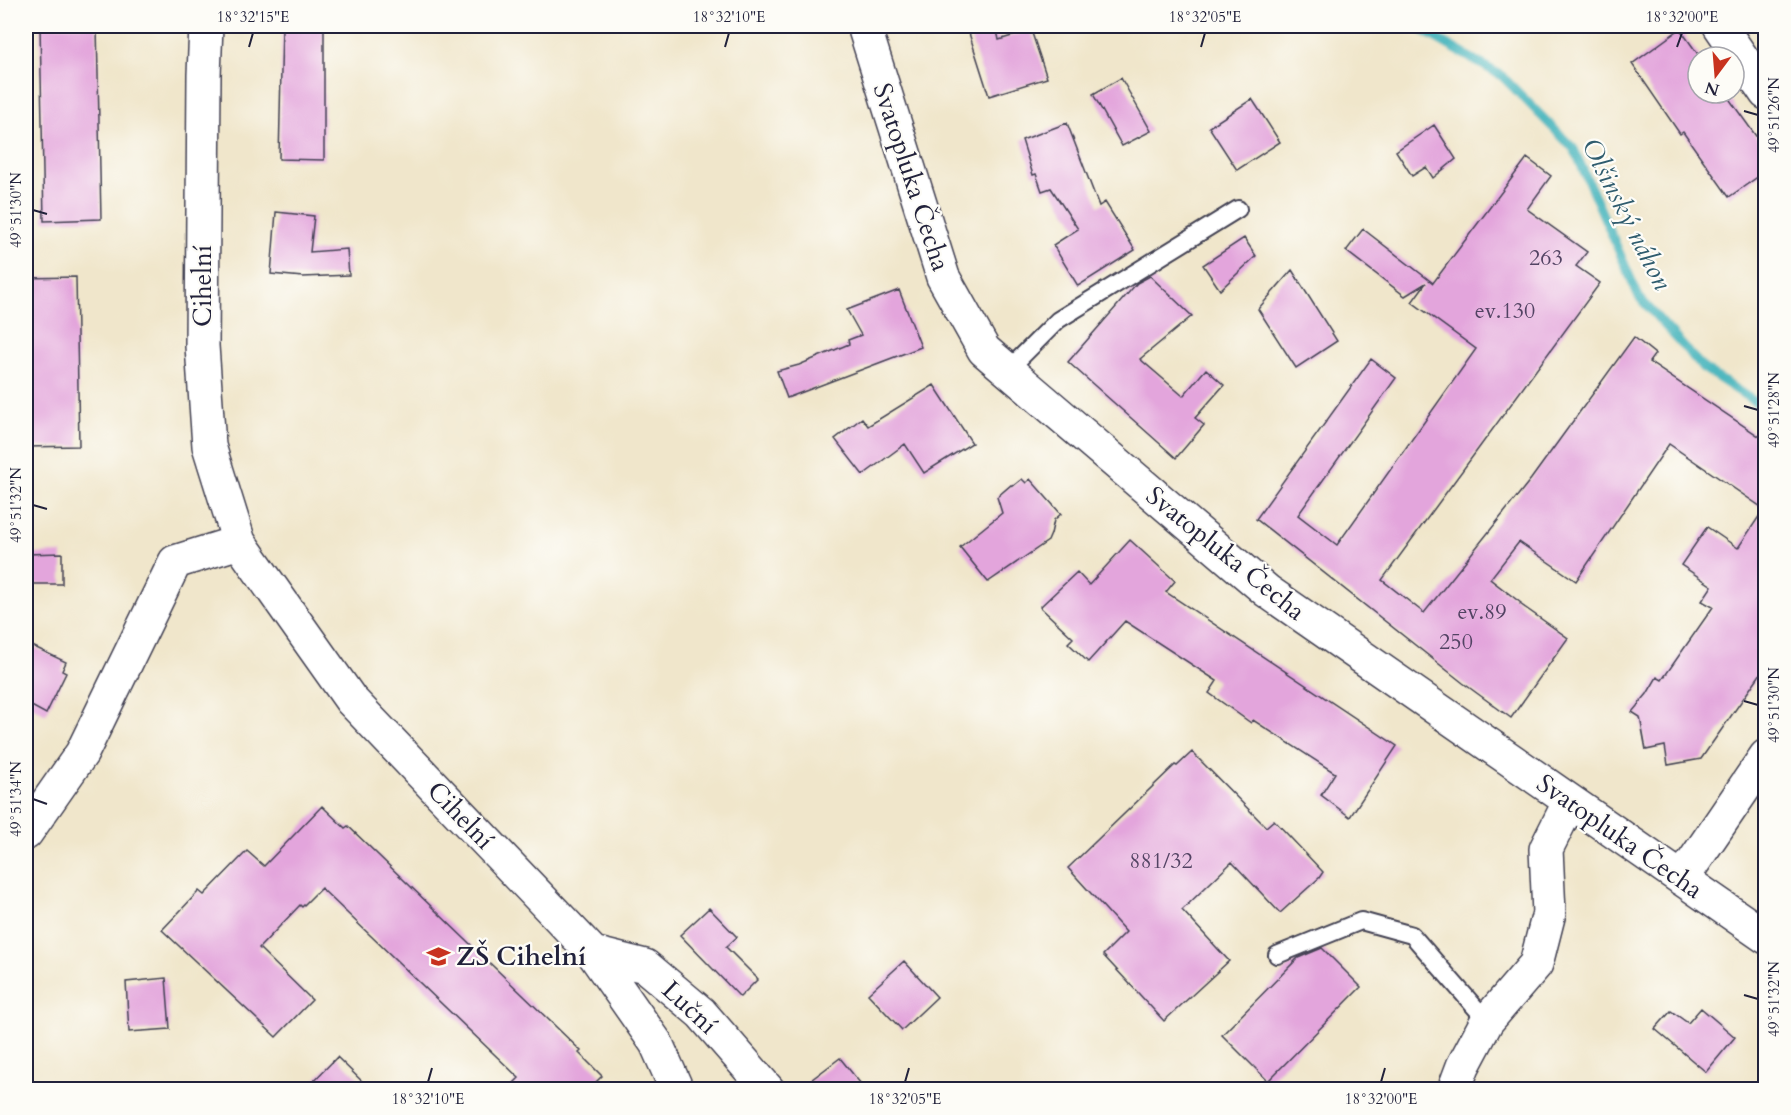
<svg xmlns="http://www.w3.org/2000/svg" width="1791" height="1115" viewBox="0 0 1791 1115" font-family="Cardo,serif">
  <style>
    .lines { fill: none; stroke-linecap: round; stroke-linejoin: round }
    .stream { stroke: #43b3bb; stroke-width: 9 }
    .building { fill: #e3a5dc }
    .service-casing { stroke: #413f51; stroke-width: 20 }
    .minor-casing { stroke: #413f51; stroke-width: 36 }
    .service { stroke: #fff; stroke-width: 16 }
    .minor { stroke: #fff; stroke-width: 33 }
    .ticks { fill: none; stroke: #22223b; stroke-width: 2 }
    .labels { text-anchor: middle; stroke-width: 4.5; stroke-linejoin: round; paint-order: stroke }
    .number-label { font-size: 22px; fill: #524363 }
    .street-label { font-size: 26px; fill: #22223b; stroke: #fdfcf7 }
    .poi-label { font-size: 26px; font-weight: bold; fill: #22223b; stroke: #fdfcf7; text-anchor: start }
    .water-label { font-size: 27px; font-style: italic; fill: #2f5c6e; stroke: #fdfcf7 }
    .neatline { fill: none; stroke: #22223b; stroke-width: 2 }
    .ticks-label { font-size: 15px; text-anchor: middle; fill: #22223b }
  </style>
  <rect width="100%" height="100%" fill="#fdfcf7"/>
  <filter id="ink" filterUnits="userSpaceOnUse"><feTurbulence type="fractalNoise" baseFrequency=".0167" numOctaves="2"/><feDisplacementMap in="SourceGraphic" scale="12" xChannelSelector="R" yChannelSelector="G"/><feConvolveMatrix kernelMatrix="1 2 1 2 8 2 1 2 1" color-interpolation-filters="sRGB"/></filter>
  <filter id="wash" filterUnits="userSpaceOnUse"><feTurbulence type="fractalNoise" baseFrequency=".008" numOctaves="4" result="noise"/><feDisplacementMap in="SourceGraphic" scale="24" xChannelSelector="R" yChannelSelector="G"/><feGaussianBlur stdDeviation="1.35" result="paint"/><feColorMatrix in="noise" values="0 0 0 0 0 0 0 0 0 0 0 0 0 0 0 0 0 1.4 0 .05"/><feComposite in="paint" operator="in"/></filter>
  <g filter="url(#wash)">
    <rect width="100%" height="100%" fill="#f0e6cb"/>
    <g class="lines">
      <path class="stream" d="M1415,26l87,50 72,73 65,148 64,71 63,41"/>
    </g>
    <g id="blocks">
      <path class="building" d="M40,26h57l4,193 -57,2z
        M282,26h42v134l-45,-1z
        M983,26h13l3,14 32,-10 16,48 -58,18 -21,-66z
        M1680,29l20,28h-2v36h27l41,57v21l-37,26 -46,-65 -3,2 -48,-70z
        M1121,78l30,53 -29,15 -29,-52z
        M1252,99l28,43 -43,28 -28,-43z
        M1067,123l32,83 6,-4 30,48 -57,36 -25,-41 25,-16 -27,-41 -9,3 -6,-17 -3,1 -11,-35z
        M1434,125l22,34 -23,19 -7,-11 -14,9 -16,-25z
        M1527,158l24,18 -24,33 60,43 -11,14 24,17 -218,297 42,33 107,-134 103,-142 21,17 -6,8 117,79v225l-65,93 -33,6 -3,-19 -19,4 -6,-33 -8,-5 15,-18 10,-17 5,3 51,-73 -11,-6 10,-15 -31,-21 26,-38 31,21 26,-39 -95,-65 -93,137 -57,-39 -29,37 31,24 -1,1 48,34 -57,80 -48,-35 -207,-164 115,-160 25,19 -98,137 39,30 139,-196 -64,-47 14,-19 -21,13 -59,-45 17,-22 70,54z
        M276,212l38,4 -4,36 37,-3 2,26 -46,2 -32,-3z
        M1244,238l12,18 -36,34 -17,-25z
        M1292,270l45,71 -41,27 -38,-59z
        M1150,276l42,40 -52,43 43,37 23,-27 18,16 -29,33 9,7 -28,33 -108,-96 69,-79z
        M76,277l3,169 -53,1v-169z
        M899,290l22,57 -134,51 -10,-27 22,-6 50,-21 -1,-4 13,-5 -14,-25z
        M934,385l38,58 -48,30 -19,-29 -42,31 -28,-36 27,-21 6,8z
        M1022,479l4,4 4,-4 31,35 -7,6 -3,14 -3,7 -60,41 -28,-35 42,-34 -5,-16 14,-12 2,1z
        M1130,540l45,41 -9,11 231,154 -47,71 -29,-22 14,-22 -82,-53 -2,3 -42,-30 8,-12 -92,-60 -37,41 -20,-19 5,-5 -33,-31 37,-35 12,13z
        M62,553v31h-36v-30z
        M26,643l40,19 -4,9 4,2 -20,41 -20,-11z
        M1192,752l74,75 8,-7 49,52 -4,6 -39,35 -48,-51 -50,48 47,51 -65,60 -61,-66 23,-23 -58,-64 107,-103 2,1z
        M322,806l23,22 3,-2 233,225 -2,2 23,23 -13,13h-81l11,-11 -198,-190 -19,19 -2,-2 -41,43 53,52 -36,37 -114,-107 37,-39 5,4 43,-44 17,15z
        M709,908l28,29 -11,10 32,32 -18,18 -60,-62z
        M1322,948l39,39 -93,94 -46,-46 76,-77z
        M904,961l33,36 -35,33 -34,-36z
        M166,978l4,51 -41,3 -3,-50z
        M1701,1008l34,29 -29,35 -51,-43 16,-18 17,12z
        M337,1057l33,32h-64z
        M840,1058l25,31h-66z"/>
    </g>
  </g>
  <g filter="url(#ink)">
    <use href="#blocks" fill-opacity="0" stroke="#413f51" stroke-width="1.5"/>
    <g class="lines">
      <defs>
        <path id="service" d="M1008,370l50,-50 180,-111
          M1277,955l84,-34 51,14 75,86"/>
        <path id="minor" d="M206,26l-2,49 -2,271 7,100 30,96 112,158 242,253 63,90 21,47
          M864,26l79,251 41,73 283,241 499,346
          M1720,26l46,67
          M26,833l56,-80 93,-191 64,-20
          M1682,879l84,-123
          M593,953l52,13 56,47 67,77
          M1454,1090l9,-24 24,-45 49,-57 13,-51 -3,-64 24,-48"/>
      </defs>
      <use href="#service" class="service-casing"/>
      <use href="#minor" class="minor-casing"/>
      <use href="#service" class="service"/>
      <use href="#minor" class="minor"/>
    </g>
  </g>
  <path class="ticks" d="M249,47l4,-14M725,47l4,-14M1201,47l4,-14M1677,47l5,-14M1744,111l14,4M33,210l14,4M1744,406l14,4M33,505l14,4M1744,701l14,4M33,799l14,5M1744,995l14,4M428,1082l4,-14M905,1082l4,-14M1381,1082l4,-14"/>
  <defs>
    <symbol id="school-bare" viewBox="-9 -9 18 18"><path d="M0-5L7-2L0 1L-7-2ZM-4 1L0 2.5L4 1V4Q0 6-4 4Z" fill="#c8321e" stroke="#fdfcf7" stroke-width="2.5" paint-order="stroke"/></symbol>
  </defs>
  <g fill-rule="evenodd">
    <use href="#school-bare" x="422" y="940" width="33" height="33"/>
  </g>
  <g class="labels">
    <g class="number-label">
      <text x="1546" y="265">263</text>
      <text x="1505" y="318">ev.130</text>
      <text x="1482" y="619">ev.89</text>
      <text x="1456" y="649">250</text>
      <text x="1161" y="868">881/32</text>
    </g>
    <g class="street-label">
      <text transform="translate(912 177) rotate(72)" y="9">Svatopluka Čecha</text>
      <text transform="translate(202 286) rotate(-90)" y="9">Cihelní</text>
      <text transform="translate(1226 553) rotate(39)" y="9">Svatopluka Čecha</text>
      <text transform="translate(461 815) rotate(46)" y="9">Cihelní</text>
      <text transform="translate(1620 836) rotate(35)" y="9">Svatopluka Čecha</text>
      <text transform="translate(690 1007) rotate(43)" y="9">Luční</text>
    </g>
    <g class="poi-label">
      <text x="456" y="965">ZŠ Cihelní</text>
    </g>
    <g class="water-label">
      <text transform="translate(1627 214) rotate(63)" y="9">Olšinský náhon</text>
    </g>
  </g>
  <rect width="1791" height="1115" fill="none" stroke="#fdfcf7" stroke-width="66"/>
  <g transform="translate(1716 75) rotate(196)"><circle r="28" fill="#fdfcf7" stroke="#a5a5ac" stroke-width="1.5"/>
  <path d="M0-4.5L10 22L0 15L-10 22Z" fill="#c8321e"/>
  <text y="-9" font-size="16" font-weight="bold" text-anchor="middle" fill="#22223b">N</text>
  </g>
  <rect x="33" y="33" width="1725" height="1049" class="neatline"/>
  <g class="ticks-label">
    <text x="253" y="22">18°32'15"E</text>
    <text x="729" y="22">18°32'10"E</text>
    <text x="1205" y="22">18°32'05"E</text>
    <text x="1682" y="22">18°32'00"E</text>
    <text transform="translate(1774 115) rotate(-90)" y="5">49°51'26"N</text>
    <text transform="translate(16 210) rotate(-90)" y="5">49°51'30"N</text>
    <text transform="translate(1774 410) rotate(-90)" y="5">49°51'28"N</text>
    <text transform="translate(16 505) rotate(-90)" y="5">49°51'32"N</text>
    <text transform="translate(1774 705) rotate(-90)" y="5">49°51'30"N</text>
    <text transform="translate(16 799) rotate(-90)" y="5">49°51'34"N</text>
    <text transform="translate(1774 999) rotate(-90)" y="5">49°51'32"N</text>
    <text x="428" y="1104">18°32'10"E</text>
    <text x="905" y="1104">18°32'05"E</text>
    <text x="1381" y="1104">18°32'00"E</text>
  </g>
</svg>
